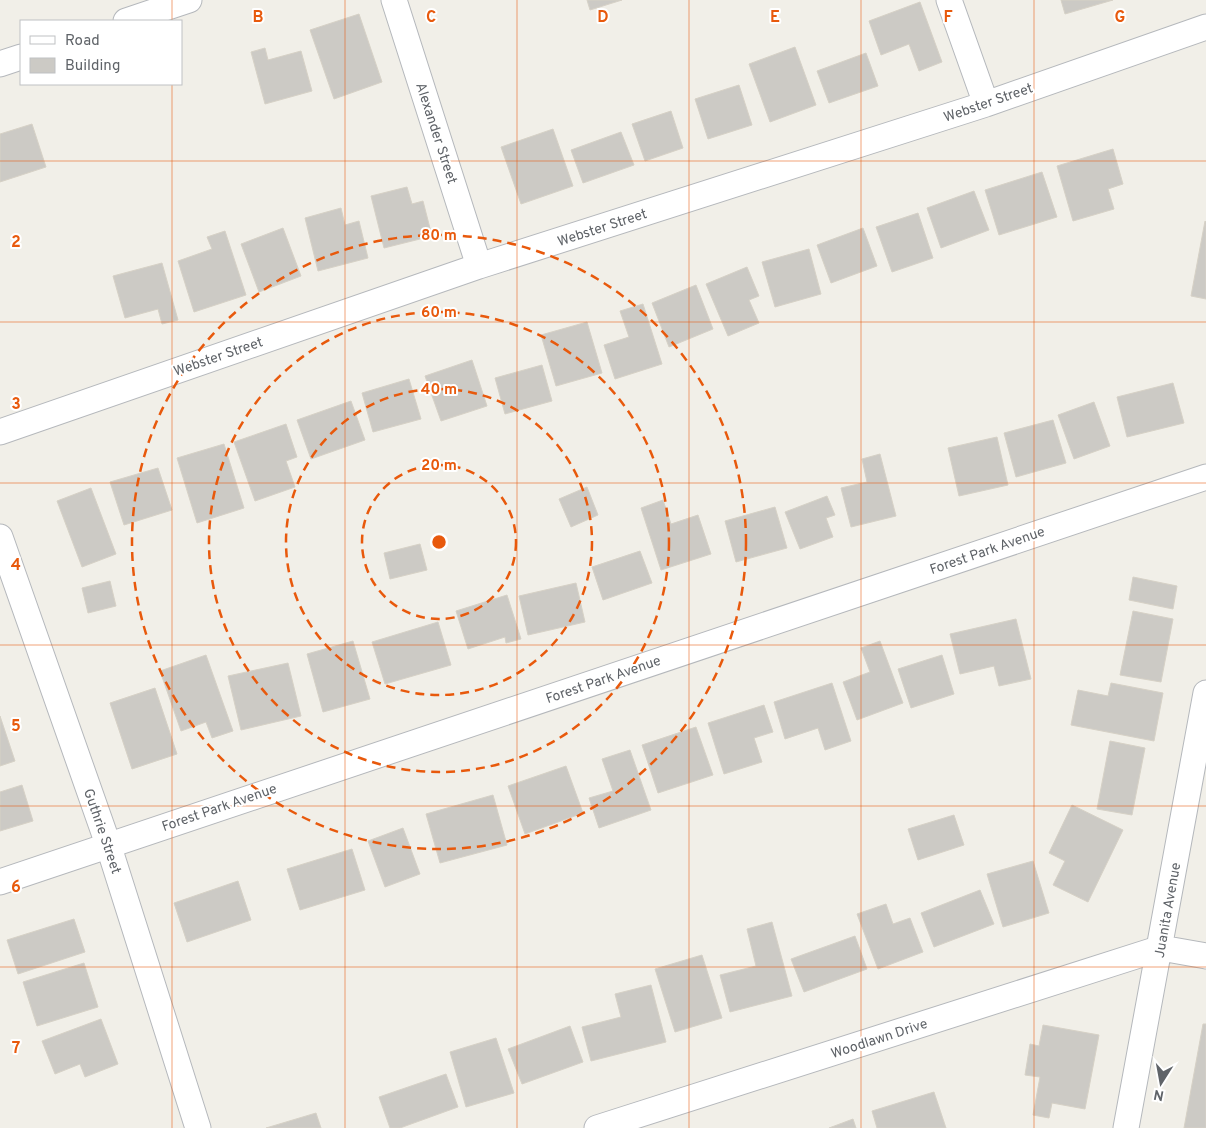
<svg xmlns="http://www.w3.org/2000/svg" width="1206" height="1128" viewBox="0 0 1206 1128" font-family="Overpass,sans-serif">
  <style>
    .building { fill: #cccac5; stroke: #d6d1c6 }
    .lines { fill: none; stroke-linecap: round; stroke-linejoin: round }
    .street-casing { stroke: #b5b8bc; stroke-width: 27 }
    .street { stroke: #fff; stroke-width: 25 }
    .grid { fill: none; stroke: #e8590c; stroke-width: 1; stroke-opacity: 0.55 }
    .ring { fill: none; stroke: #e8590c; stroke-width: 2.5; stroke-dasharray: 9 6 }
    .labels { text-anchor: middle; stroke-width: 4; stroke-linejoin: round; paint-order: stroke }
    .street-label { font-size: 14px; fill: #5f6368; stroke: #fff }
    .grid-label { font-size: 16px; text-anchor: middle; font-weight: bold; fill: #e8590c; stroke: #fff; stroke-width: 4; stroke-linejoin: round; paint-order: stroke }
    .centre { fill: #e8590c; stroke: #fff; stroke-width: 2.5 }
    .ring-label { font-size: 15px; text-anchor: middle; font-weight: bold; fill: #e8590c; stroke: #fff; stroke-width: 4; stroke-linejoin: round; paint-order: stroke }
  </style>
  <rect width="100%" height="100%" fill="#f1efe8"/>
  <path class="building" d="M587,0h35l-32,10z
    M1061,0h52l-48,14z
    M920,2l22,60 -23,9 -10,-27 -28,11 -12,-34z
    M359,14l23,68 -48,17 -24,-69z
    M795,47l21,58 -46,17 -21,-58z
    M265,48l3,12 33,-9 11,40 -47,13 -14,-52z
    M866,53l12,33 -49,17 -12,-32z
    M739,85l13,40 -44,14 -13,-40z
    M671,111l12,37 -38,13 -13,-37z
    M32,124l14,43 -46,15v-48z
    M553,129l20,57 -52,18 -20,-57z
    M621,132l13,33 -51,18 -12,-33z
    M1113,149l10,35 -15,5 6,20 -41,12 -16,-55z
    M1042,172l15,45 -58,18 -14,-45z
    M407,187l5,17 11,-3 9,35 -48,12 -13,-52z
    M974,191l15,39 -48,18 -14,-40z
    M341,208l4,17 14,-4 9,37 -50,13 -13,-53z
    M918,213l15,45 -41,14 -16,-45z
    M1205,221l1,1v77l-15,-3z
    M283,228l18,48 -42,16 -18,-48z
    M863,228l14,38 -46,17 -14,-38z
    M225,231l21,64 -52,17 -16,-51 34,-12 -5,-12z
    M809,249l12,45 -46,13 -13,-45z
    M162,263l16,57 -16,4 -4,-15 -33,9 -12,-42z
    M747,267l12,29 -10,4 10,23 -31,13 -22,-52z
    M696,285l17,44 -44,18 -17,-44z
    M643,304l19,60 -47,15 -11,-34 25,-8 -9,-26z
    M587,322l15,51 -46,13 -15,-51z
    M472,360l15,46 -46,15 -16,-45z
    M542,365l10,36 -47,13 -10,-36z
    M409,379l12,40 -48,13 -11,-39z
    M1173,383l11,40 -57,14 -10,-40z
    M351,401l14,39 -54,19 -14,-39z
    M1094,402l16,44 -36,13 -16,-44z
    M1053,420l13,43 -50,14 -12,-44z
    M286,424l11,33 -11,4 9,26 -40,14 -21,-59z
    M997,437l11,48 -49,11 -11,-48z
    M224,444l20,64 -47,15 -20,-65z
    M880,454l16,62 -45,11 -10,-39 26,-6 -5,-23z
    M158,468l14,42 -48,15 -14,-43z
    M587,487l11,28 -27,12 -12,-28z
    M91,488l25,66 -34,13 -25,-66z
    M827,496l8,19 -9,3 7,19 -33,12 -15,-37z
    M663,500l8,24 27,-9 13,39 -50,16 -20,-62z
    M775,507l12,41 -51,14 -11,-41z
    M420,544l7,26 -37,9 -6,-26z
    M640,551l12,32 -49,17 -11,-33z
    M1133,577l44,9 -4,23 -44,-9z
    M110,581l6,25 -28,7 -6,-25z
    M576,583l9,39 -57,13 -9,-39z
    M507,595l14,44 -15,4 -1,-6 -37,12 -12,-38z
    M1133,611l40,8 -12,63 -41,-7z
    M1016,619l15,60 -32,7 -5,-20 -34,8 -10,-40z
    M438,622l13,43 -66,19 -13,-42z
    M353,641l17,58 -47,13 -16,-58z
    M880,641l23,62 -46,17 -14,-38 27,-10 -9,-24z
    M206,655l27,76 -21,7 -6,-16 -25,9 -21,-60z
    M942,655l12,39 -43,14 -13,-39z
    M288,663l13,53 -60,14 -13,-54z
    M832,683l19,58 -26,9 -7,-22 -33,11 -11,-37z
    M1111,683l52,10 -9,48 -83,-16 7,-35 30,6z
    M155,688l22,66 -45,15 -22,-66z
    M764,705l9,27 -19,6 8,24 -38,12 -16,-51z
    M0,716l15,45 -15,5z
    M696,727l17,48 -55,18 -16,-48z
    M1110,741l35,7 -13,67 -35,-6z
    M630,750l21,60 -52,18 -10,-30 24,-7 -11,-32z
    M566,766l17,47 -58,21 -17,-48z
    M22,785l11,36 -33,10v-39z
    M493,795l14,50 -67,18 -14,-49z
    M1072,805l51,25 -35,72 -35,-17 12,-24 -16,-8z
    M954,815l10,30 -46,15 -10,-31z
    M403,828l17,46 -35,13 -17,-46z
    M352,849l13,41 -65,20 -13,-41z
    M1033,861l16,52 -46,14 -16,-53z
    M238,881l13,39 -64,22 -13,-39z
    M980,890l14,34 -60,23 -13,-34z
    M886,904l7,20 17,-6 13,34 -45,17 -21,-55z
    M74,919l11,33 -67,22 -11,-34z
    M772,922l20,74 -62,16 -10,-37 36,-9 -9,-37z
    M855,936l12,33 -63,23 -13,-33z
    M702,955l20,63 -47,14 -20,-63z
    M84,963l14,44 -61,19 -14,-44z
    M651,985l15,57 -75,19 -9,-34 39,-10 -6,-23z
    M101,1019l17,45 -33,13 -5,-13 -25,10 -13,-33z
    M1203,1024h3v104h-22z
    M1043,1025l56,10 -14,74 -33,-6 -3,15 -16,-3 7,-38 -15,-2 5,-31 9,2z
    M570,1026l13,36 -61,22 -14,-35z
    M496,1038l18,55 -48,14 -16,-55z
    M446,1074l12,33 -58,21h-10l-11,-31z
    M934,1092l12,36h-69l-5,-17z
    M316,1113l5,15h-55z
    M853,1119l3,9h-27z"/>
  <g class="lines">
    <defs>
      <path id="street" d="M394,0l85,266
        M949,0l37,104
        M126,21l63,-21
        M0,64l21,-7
        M0,432l479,-166 507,-162 220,-77
        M0,537l108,307 90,284
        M0,882l1206,-405
        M597,1128l564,-180 45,8
        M1126,1128l80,-435"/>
    </defs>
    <use href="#street" class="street-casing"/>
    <use href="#street" class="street"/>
  </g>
  <path class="grid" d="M172,0v21M345,0v1128M517,0v1128M689,0v1128M861,0v1128M1034,0v1128M172,84v1044M0,161h1206M0,322h1206M0,483h1206M0,645h1206M0,806h1206M0,967h1206"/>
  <g class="ring">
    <circle cx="439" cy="542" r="77"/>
    <circle cx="439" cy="542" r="153"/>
    <circle cx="439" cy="542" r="230"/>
    <circle cx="439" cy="542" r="307"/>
  </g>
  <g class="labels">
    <g class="street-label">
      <text transform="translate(988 102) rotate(-19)" y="5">Webster Street</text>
      <text transform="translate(437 133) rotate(72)" y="5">Alexander Street</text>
      <text transform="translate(602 227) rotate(-18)" y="5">Webster Street</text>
      <text transform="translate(218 356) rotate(-19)" y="5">Webster Street</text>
      <text transform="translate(987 550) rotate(-19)" y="5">Forest Park Avenue</text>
      <text transform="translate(603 679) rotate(-19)" y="5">Forest Park Avenue</text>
      <text transform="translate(219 807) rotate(-19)" y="5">Forest Park Avenue</text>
      <text transform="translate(103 831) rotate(71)" y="5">Guthrie Street</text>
      <text transform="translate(1167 910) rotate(-80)" y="5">Juanita Avenue</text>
      <text transform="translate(879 1038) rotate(-18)" y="5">Woodlawn Drive</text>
    </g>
  </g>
  <g class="grid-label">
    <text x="258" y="22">B</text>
    <text x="431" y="22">C</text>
    <text x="603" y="22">D</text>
    <text x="775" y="22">E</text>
    <text x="948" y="22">F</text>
    <text x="1120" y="22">G</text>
    <text x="16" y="247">2</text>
    <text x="16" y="409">3</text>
    <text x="16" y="570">4</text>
    <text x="16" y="731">5</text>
    <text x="16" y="892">6</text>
    <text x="16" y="1053">7</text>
  </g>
  <circle cx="439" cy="542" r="8" class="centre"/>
  <g class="ring-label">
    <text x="439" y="240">80 m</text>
    <text x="439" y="317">60 m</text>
    <text x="439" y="394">40 m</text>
    <text x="439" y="470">20 m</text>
  </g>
  <rect x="20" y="20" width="162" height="65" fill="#ffffff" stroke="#bfc1c3"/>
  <rect x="30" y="36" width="25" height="8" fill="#ffffff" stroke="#bfc1c3"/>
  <text x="65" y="45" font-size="15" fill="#5f6368">Road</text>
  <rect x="30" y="58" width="25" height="15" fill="#cccac5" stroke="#bfc1c3"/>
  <text x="65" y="70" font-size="15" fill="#5f6368">Building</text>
  <g transform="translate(1161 1083) rotate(191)" stroke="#ffffff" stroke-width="4" paint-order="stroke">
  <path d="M0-4L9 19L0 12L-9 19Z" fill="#5f6368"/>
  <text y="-8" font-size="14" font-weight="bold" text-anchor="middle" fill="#5f6368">N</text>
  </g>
</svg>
